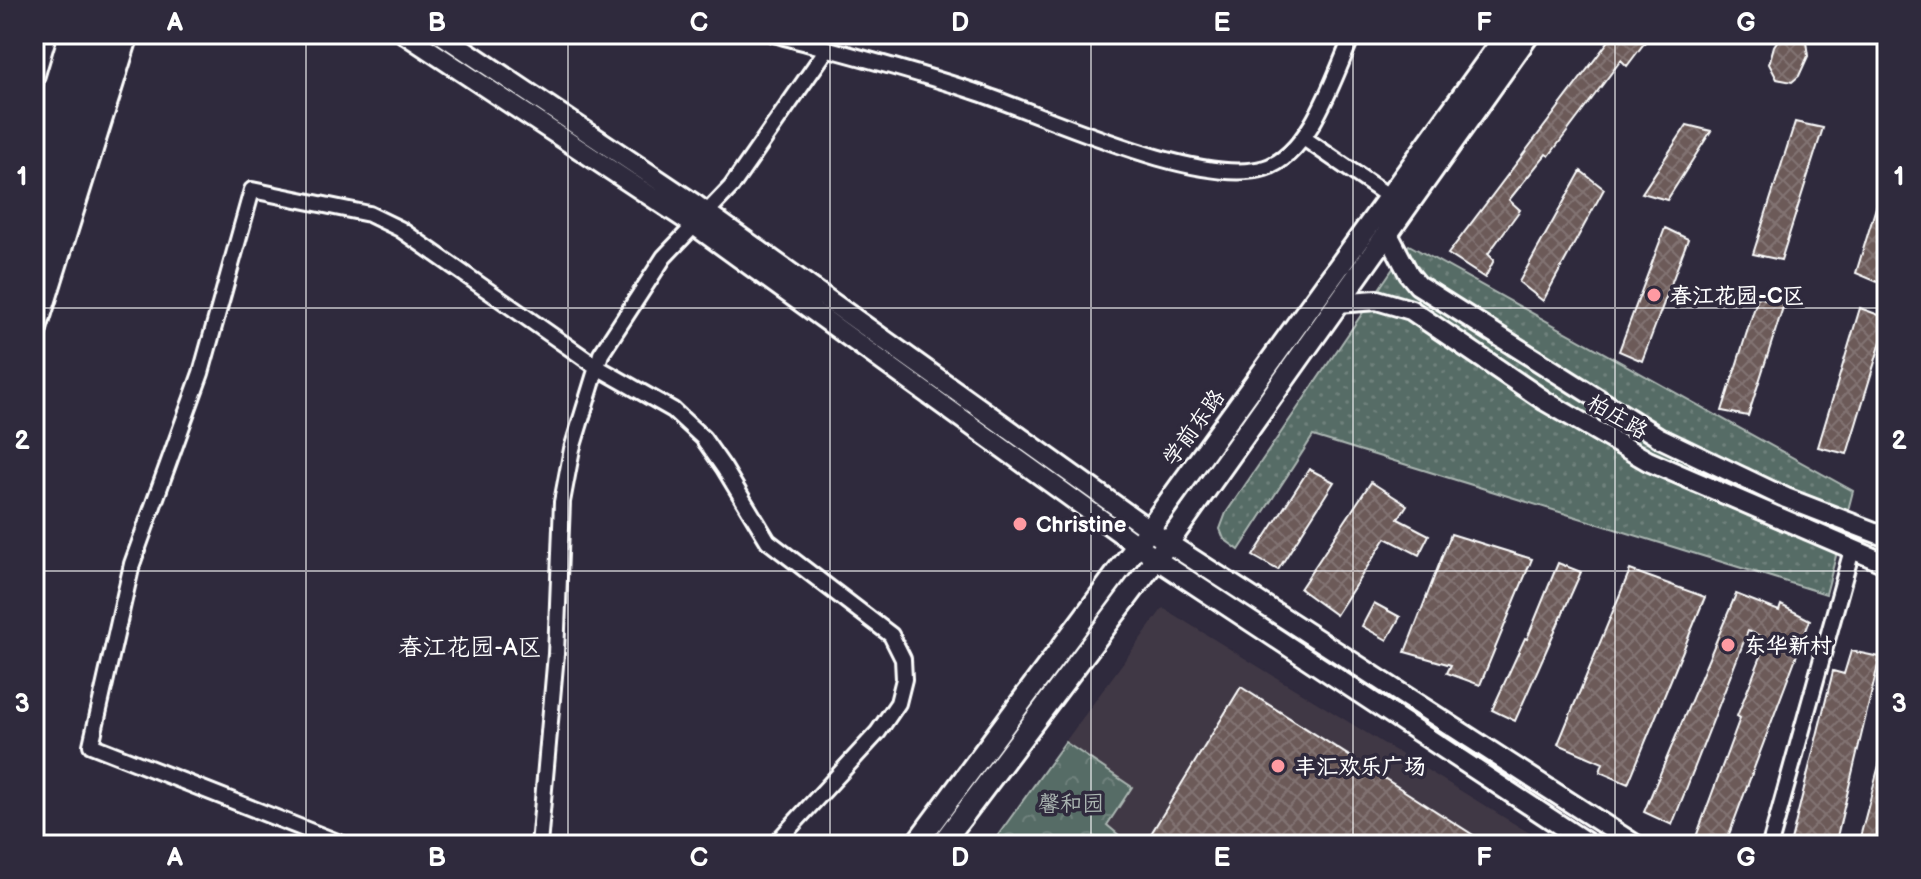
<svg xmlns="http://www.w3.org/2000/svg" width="1921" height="879" viewBox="0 0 1921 879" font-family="'Balsamiq Sans','LXGW WenKai TC',sans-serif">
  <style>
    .built { fill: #413845 }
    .forest { fill: url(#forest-crowns); stroke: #abb6b2; stroke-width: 2 }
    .garden { fill: url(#garden-dots); stroke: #abb6b2; stroke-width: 2 }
    .building { fill: url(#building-cross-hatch); stroke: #fff; stroke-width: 2 }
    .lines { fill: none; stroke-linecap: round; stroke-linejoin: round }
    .minor-casing { stroke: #fff; stroke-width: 20 }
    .tertiary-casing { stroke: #fff; stroke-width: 24 }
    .secondary-casing { stroke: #fff; stroke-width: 26 }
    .primary-casing { stroke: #fff; stroke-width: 28 }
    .trunk-casing { stroke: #fff; stroke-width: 28 }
    .minor { stroke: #2f2a3d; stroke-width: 14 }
    .tertiary { stroke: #2f2a3d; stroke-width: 18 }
    .secondary { stroke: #2f2a3d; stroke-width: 20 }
    .primary { stroke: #2f2a3d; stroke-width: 22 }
    .trunk { stroke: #2f2a3d; stroke-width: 22 }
    .grid { fill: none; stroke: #fff; stroke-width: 2; stroke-opacity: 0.55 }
    .poi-dot { fill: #ff9aa2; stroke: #2f2a3d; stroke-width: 3 }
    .labels { text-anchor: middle; stroke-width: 7; stroke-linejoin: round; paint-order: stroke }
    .poi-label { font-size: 22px; font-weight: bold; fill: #fff; stroke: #2f2a3d; text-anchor: start }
    .street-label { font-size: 22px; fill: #fff; stroke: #2f2a3d }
    .park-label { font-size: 22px; fill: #abb6b2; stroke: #2f2a3d }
    .neighbourhood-label { font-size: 24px; fill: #fff; stroke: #2f2a3d }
    .neatline { fill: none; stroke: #fff; stroke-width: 3 }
    .grid-label { font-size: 26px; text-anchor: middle; font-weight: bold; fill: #fff }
  </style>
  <defs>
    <pattern id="forest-crowns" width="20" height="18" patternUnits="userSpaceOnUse" patternTransform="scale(2)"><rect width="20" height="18" fill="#576c66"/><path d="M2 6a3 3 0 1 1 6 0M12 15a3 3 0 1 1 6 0" fill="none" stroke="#70827d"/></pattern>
    <pattern id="garden-dots" width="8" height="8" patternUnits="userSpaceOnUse" patternTransform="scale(2)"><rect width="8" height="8" fill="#576c66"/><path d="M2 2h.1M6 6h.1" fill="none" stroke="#70827d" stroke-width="1.8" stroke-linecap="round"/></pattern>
    <pattern id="building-cross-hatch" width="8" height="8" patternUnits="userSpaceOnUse" patternTransform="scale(2)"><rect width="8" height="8" fill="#6c5a59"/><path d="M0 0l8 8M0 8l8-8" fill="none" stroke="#827372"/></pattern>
  </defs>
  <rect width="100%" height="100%" fill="#2f2a3d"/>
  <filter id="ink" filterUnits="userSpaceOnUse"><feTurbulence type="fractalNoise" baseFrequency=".0125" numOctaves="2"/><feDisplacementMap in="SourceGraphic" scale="16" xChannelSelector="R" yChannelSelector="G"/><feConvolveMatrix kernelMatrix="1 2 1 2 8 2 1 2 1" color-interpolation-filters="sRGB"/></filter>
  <g filter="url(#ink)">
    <path class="built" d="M1163,608l386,237h-434l5,-9 -13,-11 25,-38 -67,-45z"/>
    <path class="forest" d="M1065,742l67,45 -25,38 13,11 -5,9h-124z"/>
    <path class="garden" d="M1409,245l444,246 -27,103 -513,-158 -74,114 -15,-11 -4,-10 6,-16z"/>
    <path class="building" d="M1614,34h37l-24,32 -6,-6 -72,96 -3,-2 -37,46 11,10 -32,44 6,6 -9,18 -37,-24z
      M1782,34h23l3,22 -9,20 -7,6 -15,-3 -8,-15 5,-18z
      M1795,122l28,6 -42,132 -28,-6z
      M1687,125l24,6 -44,69 -25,-7z
      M1581,171l23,18 -61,112 -24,-19z
      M1884,181l3,1v104l-31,-13z
      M1665,228l23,11 -46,122 -23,-10z
      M1758,297l26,7 -36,112 -26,-5z
      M1860,308l27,10v4l-40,132 -29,-7z
      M1309,469l25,13 -56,88 -25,-14z
      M1371,482l36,23 -9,14 31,16 -10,20 -33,-17 -50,77 -36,-26z
      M1451,534l81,25 -52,126 -33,-12 4,-8 -46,-13z
      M1558,563l23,9 -66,149 -23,-11 33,-72 2,1z
      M1630,570l75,27 -77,187 -28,-12 3,-9 -45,-19z
      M1736,594l43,17 2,-6 29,15 -85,225h-32l47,-127 -3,-2 31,-77 -20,-8 -76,194 -28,-13z
      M1374,603l26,14 -13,23 -25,-14z
      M1851,651l29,6 -45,188h-45l43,-174 11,3z
      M1241,687l248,158h-345z
      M1883,750h4v89l-2,6h-27z"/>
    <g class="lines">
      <defs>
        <path id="minor" d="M774,34c68,19 138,36 205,59 68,23 220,95 286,75 46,-14 70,-94 88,-134
          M1305,139l92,63
          M345,845l-254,-100 41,-181 69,-191 51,-183 117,24 31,15 197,138 76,43 30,28 21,30 44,73 123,94 12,24 1,20 -6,24 -20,29 -104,113
          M539,845l17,-191 6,-152 10,-53 29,-95 63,-97 67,-70 96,-138
          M1770,845l82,-295"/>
        <path id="tertiary" d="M405,34l289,191 462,334 434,286
          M441,34l255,171 472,338 468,302
          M1387,232l22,42 9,11 242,153 126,60 101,39
          M1337,303l40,-3 34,10 134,91 103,60 239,103"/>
        <path id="secondary" d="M915,845l222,-299 370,-512
          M941,845l227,-302 361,-509"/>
        <path id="primary" d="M34,159l37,-125
          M34,332l93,-298"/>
        <path id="trunk" d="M34,221l59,-187
          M34,287l77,-253"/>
      </defs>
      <use href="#minor" class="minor-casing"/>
      <use href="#tertiary" class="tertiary-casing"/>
      <use href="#secondary" class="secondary-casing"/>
      <use href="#primary" class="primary-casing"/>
      <use href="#trunk" class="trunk-casing"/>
      <use href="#minor" class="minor"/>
      <use href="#tertiary" class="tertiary"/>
      <use href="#secondary" class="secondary"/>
      <use href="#primary" class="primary"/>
      <use href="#trunk" class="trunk"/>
    </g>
  </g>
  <path class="grid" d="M306,34v811M568,34v811M830,34v811M1091,34v811M1353,34v811M1615,34v811M34,308h1853M34,571h1853"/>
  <g class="poi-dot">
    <circle cx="1654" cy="295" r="8"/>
    <circle cx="1020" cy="524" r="8"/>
    <circle cx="1728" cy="645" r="8"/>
    <circle cx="1278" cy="766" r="8"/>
  </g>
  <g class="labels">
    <g class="poi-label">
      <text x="1670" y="303">春江花园-C区</text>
      <text x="1036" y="532">Christine</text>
      <text x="1744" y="653">东华新村</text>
      <text x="1294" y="774">丰汇欢乐广场</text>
    </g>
    <g class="street-label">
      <text transform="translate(1618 416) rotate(30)" y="8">柏庄路</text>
      <text transform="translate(1193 427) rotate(-54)" y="8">学前东路</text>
    </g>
    <g class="park-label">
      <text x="1071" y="811">馨和园</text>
    </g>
    <g class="neighbourhood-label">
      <text x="470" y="655">春江花园-A区</text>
    </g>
  </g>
  <rect width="1921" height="879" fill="none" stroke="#2f2a3d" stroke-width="88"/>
  <rect x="44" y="44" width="1833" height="791" class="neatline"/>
  <g class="grid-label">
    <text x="175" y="31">A</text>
    <text x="437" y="31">B</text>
    <text x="699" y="31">C</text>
    <text x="960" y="31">D</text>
    <text x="1222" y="31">E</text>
    <text x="1484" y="31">F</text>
    <text x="1746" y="31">G</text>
    <text x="22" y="185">1</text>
    <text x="1899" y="185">1</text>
    <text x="22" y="449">2</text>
    <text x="1899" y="449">2</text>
    <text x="22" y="712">3</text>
    <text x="1899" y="712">3</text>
    <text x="175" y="866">A</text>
    <text x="437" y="866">B</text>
    <text x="699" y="866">C</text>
    <text x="960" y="866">D</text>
    <text x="1222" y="866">E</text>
    <text x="1484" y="866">F</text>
    <text x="1746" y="866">G</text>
  </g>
</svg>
